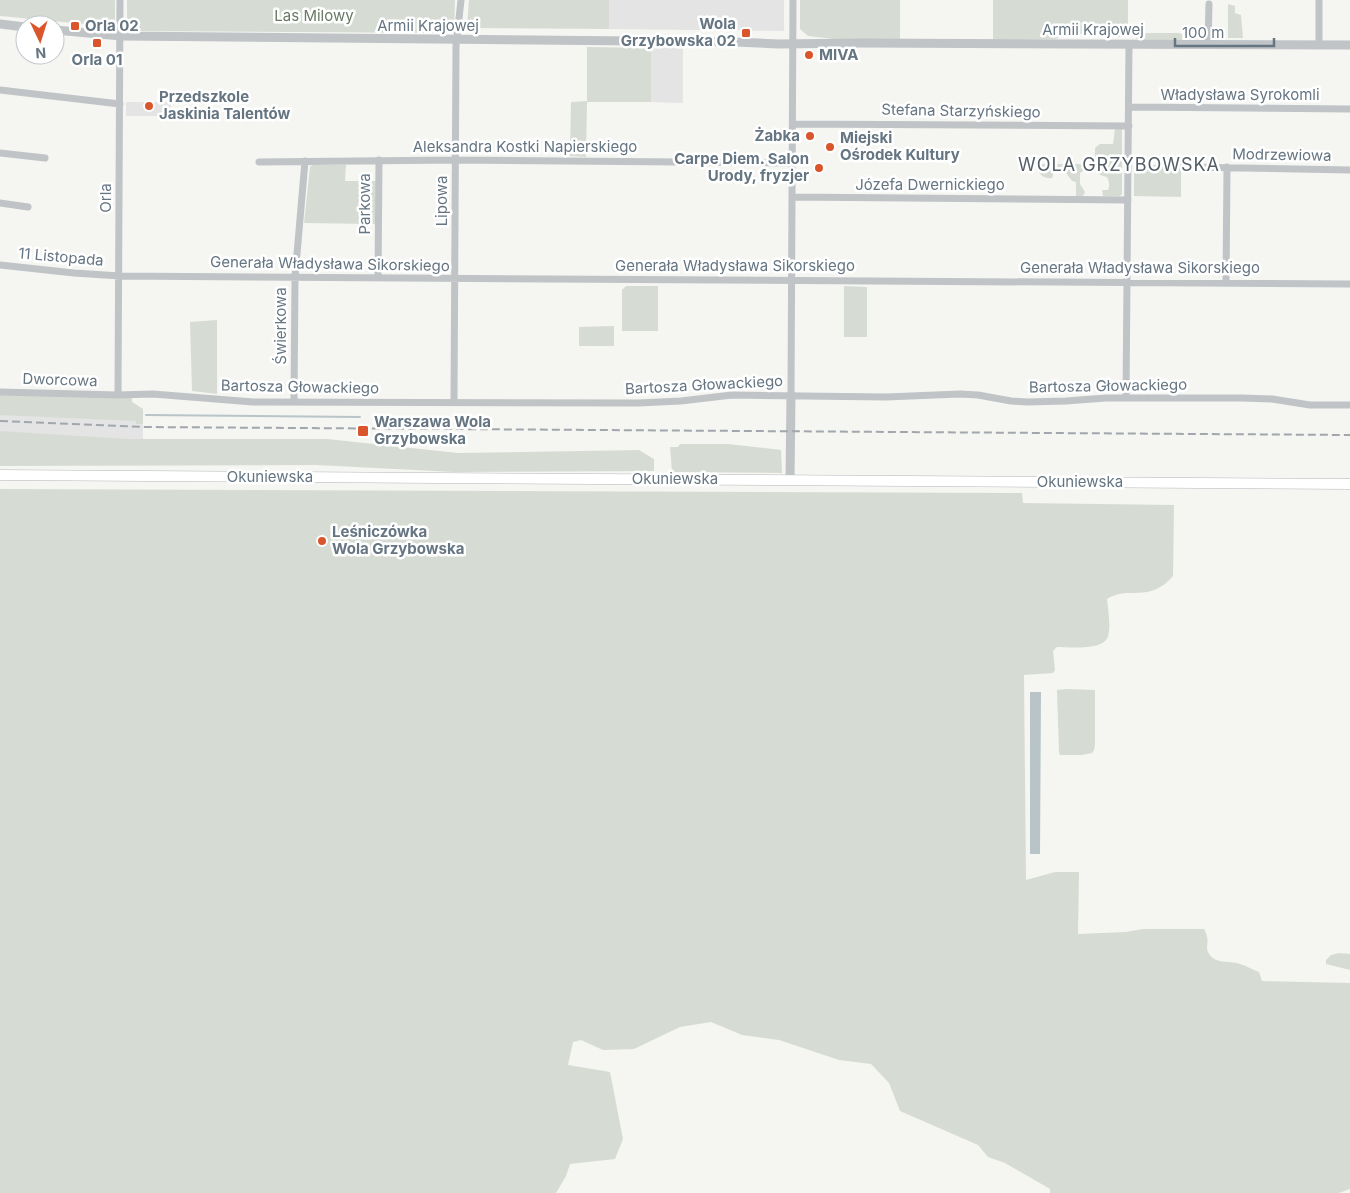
<svg xmlns="http://www.w3.org/2000/svg" width="1350" height="1193" viewBox="0 0 1350 1193" font-family="Inter,sans-serif">
  <style>
    .built { fill: #e3e4e3 }
    .green { fill: #d6dcd3 }
    .water { fill: #b8c4c8 }
    .lines { fill: none; stroke-linecap: round; stroke-linejoin: round }
    .stream { stroke: #b8c4c8; stroke-width: 2 }
    .secondary-casing { stroke: #b3b8bc; stroke-width: 11 }
    .minor { stroke: #c0c4c7; stroke-width: 7 }
    .tertiary { stroke: #c0c4c7; stroke-width: 9 }
    .secondary { stroke: #fff; stroke-width: 10 }
    .rail { stroke: #a1a7ac; stroke-width: 2; stroke-dasharray: 8 4; stroke-linecap: butt }
    .poi-dot { fill: #db552c; stroke: #fff; stroke-width: 2 }
    .labels { text-anchor: middle; stroke-width: 5; stroke-linejoin: round; paint-order: stroke }
    .park-label { font-size: 15px; fill: #687964; stroke: #fff }
    .poi-label { font-size: 15px; font-weight: bold; fill: #657582; stroke: #fff; text-anchor: start }
    .street-label { font-size: 15px; fill: #657582; stroke: #fff }
    .quarter-label { font-size: 18px; letter-spacing: 1px; fill: #535e67; stroke: #fff }
  </style>
  <rect width="100%" height="100%" fill="#f5f5f2"/>
  <path class="built" d="M609,0h175v31l-175,-2z
    M651,48h32v55l-32,-1z
    M126,102h45v14h-45z
    M0,395l132,2v5l11,7v56l-143,-3z"/>
  <path class="green" d="M0,0h115v27l-115,-11z
    M127,0h328l-1,33 -318,-2 -9,-5z
    M469,0h140v29l-142,-1z
    M800,0h100v39h-66l-26,-3 -8,-7z
    M993,0h135v37h-32l-6,-3h-24l-10,5 -63,1z
    M1228,4l7,2v7l6,2 2,23h-15z
    M1136,28l5,5h41v7h-44l-2,-2z
    M587,47l64,1v54h-64l-1,55 -16,-1 1,-54 16,-1z
    M1115,128l7,1v65l-2,2h-17l-1,-6h6c2,-4 1,-9 -1,-13l-7,-2 -4,-4 -11,-1 -5,3v11l5,8 -2,4h-7v-14l-4,-1 -6,-8 -12,-2 -2,7c-9,1 -16,-4 -12,-14h55v-16l5,-4h13z
    M312,165h34l-1,16h31l-1,43 -71,-1 6,-56z
    M1134,165h47v32l-47,-1z
    M626,286h32v45h-36v-41z
    M844,286l23,1v50h-23z
    M217,320v74l-25,-3 -2,-69z
    M614,326v20h-35v-19z
    M0,395l132,2v5l11,7v15h-7v-3l-136,-6z
    M0,431l127,8h200l131,14 181,-3 15,9v12l-200,1 -138,-7 -316,1z
    M680,444h48l53,6 1,23 -110,-1 -2,-25h8z
    M0,489l1022,4 1,10 151,2 -1,71c-24,28 -45,9 -66,23 1,10 4,28 1,37 -4,15 -38,11 -51,11l-4,4 2,19 -2,3 -29,2 2,205 29,-8h24l-1,62 48,-2 17,-3h61c7,13 1,14 4,23 6,13 21,8 32,12 7,2 13,6 19,8l3,9 88,2v206l-11,4h-289v-4l-45,-26 -17,-6 -10,-12 -78,-34 -11,-28 -18,-19 -32,-4 -60,-20 -37,-5 -31,-13 -31,5 -46,22 -31,1 -22,-10 -8,2 -5,23 42,7 13,67 -8,20 -45,5 -4,12 -10,17h-556z
    M1067,689l28,1v55l-1,5 -2,3 -10,2h-22l-1,-3 -2,-62z
    M1339,953l11,1v16l-24,-6v-4l5,-5z"/>
  <path class="water" d="M1030,692h11l-1,162h-10z"/>
  <g class="lines">
    <path class="stream" d="M146,415l214,2"/>
    <defs>
      <path id="secondary" d="M0,475l1350,9"/>
    </defs>
    <use href="#secondary" class="secondary-casing"/>
    <path class="minor" d="M1208,45l1,-41
      M1319,45v-45
      M0,90l120,14
      M1129,107l221,2
      M793,124l336,2
      M0,153l45,5
      M259,162l196,-2 337,3
      M1183,167l167,3
      M792,197l336,3
      M0,203l28,4
      M0,265l74,8 46,3 133,1 1097,7
      M378,278l1,-118
      M1226,283l1,-116
      M0,392l118,3 35,-1 100,8 385,1 43,-2 51,-6 154,2 74,-3 18,1 33,6 16,1 39,-1 40,-3h135l31,1 38,6h40
      M118,395l2,-395
      M791,395l2,-395
      M1126,397l3,-353
      M294,401l1,-124 10,-116
      M454,401l2,-355 5,-46"/>
    <path class="tertiary" d="M0,24l25,3
      M55,30l66,6 615,6 42,2 83,-1 489,2
      M790,480l1,-85"/>
    <use href="#secondary" class="secondary"/>
    <path class="rail" d="M0,421l145,6 1205,8"/>
  </g>
  <g class="poi-dot">
    <rect x="70" y="21" width="10" height="10" rx="2.5"/>
    <rect x="741" y="28" width="10" height="10" rx="2.5"/>
    <rect x="92" y="38" width="10" height="10" rx="2.5"/>
    <circle cx="809" cy="55" r="5"/>
    <circle cx="149" cy="106" r="5"/>
    <circle cx="810" cy="136" r="5"/>
    <circle cx="830" cy="147" r="5"/>
    <circle cx="819" cy="168" r="5"/>
    <rect x="357" y="425" width="12" height="12" rx="2.5"/>
    <circle cx="322" cy="541" r="5"/>
  </g>
  <g class="labels">
    <g class="park-label">
      <text x="314" y="21">Las Milowy</text>
    </g>
    <g class="poi-label">
      <text x="736" y="29" text-anchor="end">Wola<tspan x="736" dy="17">Grzybowska 02</tspan></text>
      <text x="85" y="31">Orla 02</text>
      <text x="819" y="60">MIVA</text>
      <text x="97" y="65" text-anchor="middle">Orla 01</text>
      <text x="159" y="102">Przedszkole<tspan x="159" dy="17">Jaskinia Talentów</tspan></text>
      <text x="800" y="141" text-anchor="end">Żabka</text>
      <text x="840" y="143">Miejski<tspan x="840" dy="17">Ośrodek Kultury</tspan></text>
      <text x="809" y="164" text-anchor="end">Carpe Diem. Salon<tspan x="809" dy="17">Urody, fryzjer</tspan></text>
      <text x="374" y="427">Warszawa Wola<tspan x="374" dy="17">Grzybowska</tspan></text>
      <text x="332" y="537">Leśniczówka<tspan x="332" dy="17">Wola Grzybowska</tspan></text>
    </g>
    <g class="street-label">
      <text x="428" y="31">Armii Krajowej</text>
      <text x="1093" y="35">Armii Krajowej</text>
      <text x="1240" y="100">Władysława Syrokomli</text>
      <text transform="translate(961 111) rotate(1)" y="5">Stefana Starzyńskiego</text>
      <text x="525" y="152">Aleksandra Kostki Napierskiego</text>
      <text transform="translate(1282 155) rotate(1)" y="5">Modrzewiowa</text>
      <text x="930" y="190">Józefa Dwernickiego</text>
      <text transform="translate(106 198) rotate(-90)" y="5">Orla</text>
      <text transform="translate(442 201) rotate(-90)" y="5">Lipowa</text>
      <text transform="translate(365 204) rotate(-90)" y="5">Parkowa</text>
      <text transform="translate(61 257) rotate(5)" y="5">11 Listopada</text>
      <text transform="translate(330 264) rotate(1)" y="5">Generała Władysława Sikorskiego</text>
      <text x="735" y="271">Generała Władysława Sikorskiego</text>
      <text x="1140" y="273">Generała Władysława Sikorskiego</text>
      <text transform="translate(281 326) rotate(-90)" y="5">Świerkowa</text>
      <text transform="translate(60 380) rotate(2)" y="5">Dworcowa</text>
      <text transform="translate(704 385) rotate(-3)" y="5">Bartosza Głowackiego</text>
      <text transform="translate(1108 386) rotate(-1)" y="5">Bartosza Głowackiego</text>
      <text transform="translate(300 387) rotate(1)" y="5">Bartosza Głowackiego</text>
      <text x="270" y="482">Okuniewska</text>
      <text x="675" y="484">Okuniewska</text>
      <text x="1080" y="487">Okuniewska</text>
    </g>
    <g class="quarter-label">
      <text x="1119" y="171">WOLA GRZYBOWSKA</text>
    </g>
  </g>
  <g transform="translate(40 40) rotate(176)"><circle r="24" fill="#ffffff" stroke="#c1c8cd"/>
  <path d="M0-4L9 19L0 12L-9 19Z" fill="#db552c"/>
  <text y="-8" font-size="14" font-weight="bold" text-anchor="middle" fill="#657582">N</text>
  </g>
  <path d="M1175 38v8h99v-8" fill="none" stroke="#657582" stroke-width="2.5"/>
  <text x="1182" y="38" font-size="15" fill="#657582" stroke="#ffffff" stroke-width="4" paint-order="stroke">100 m</text>
</svg>
